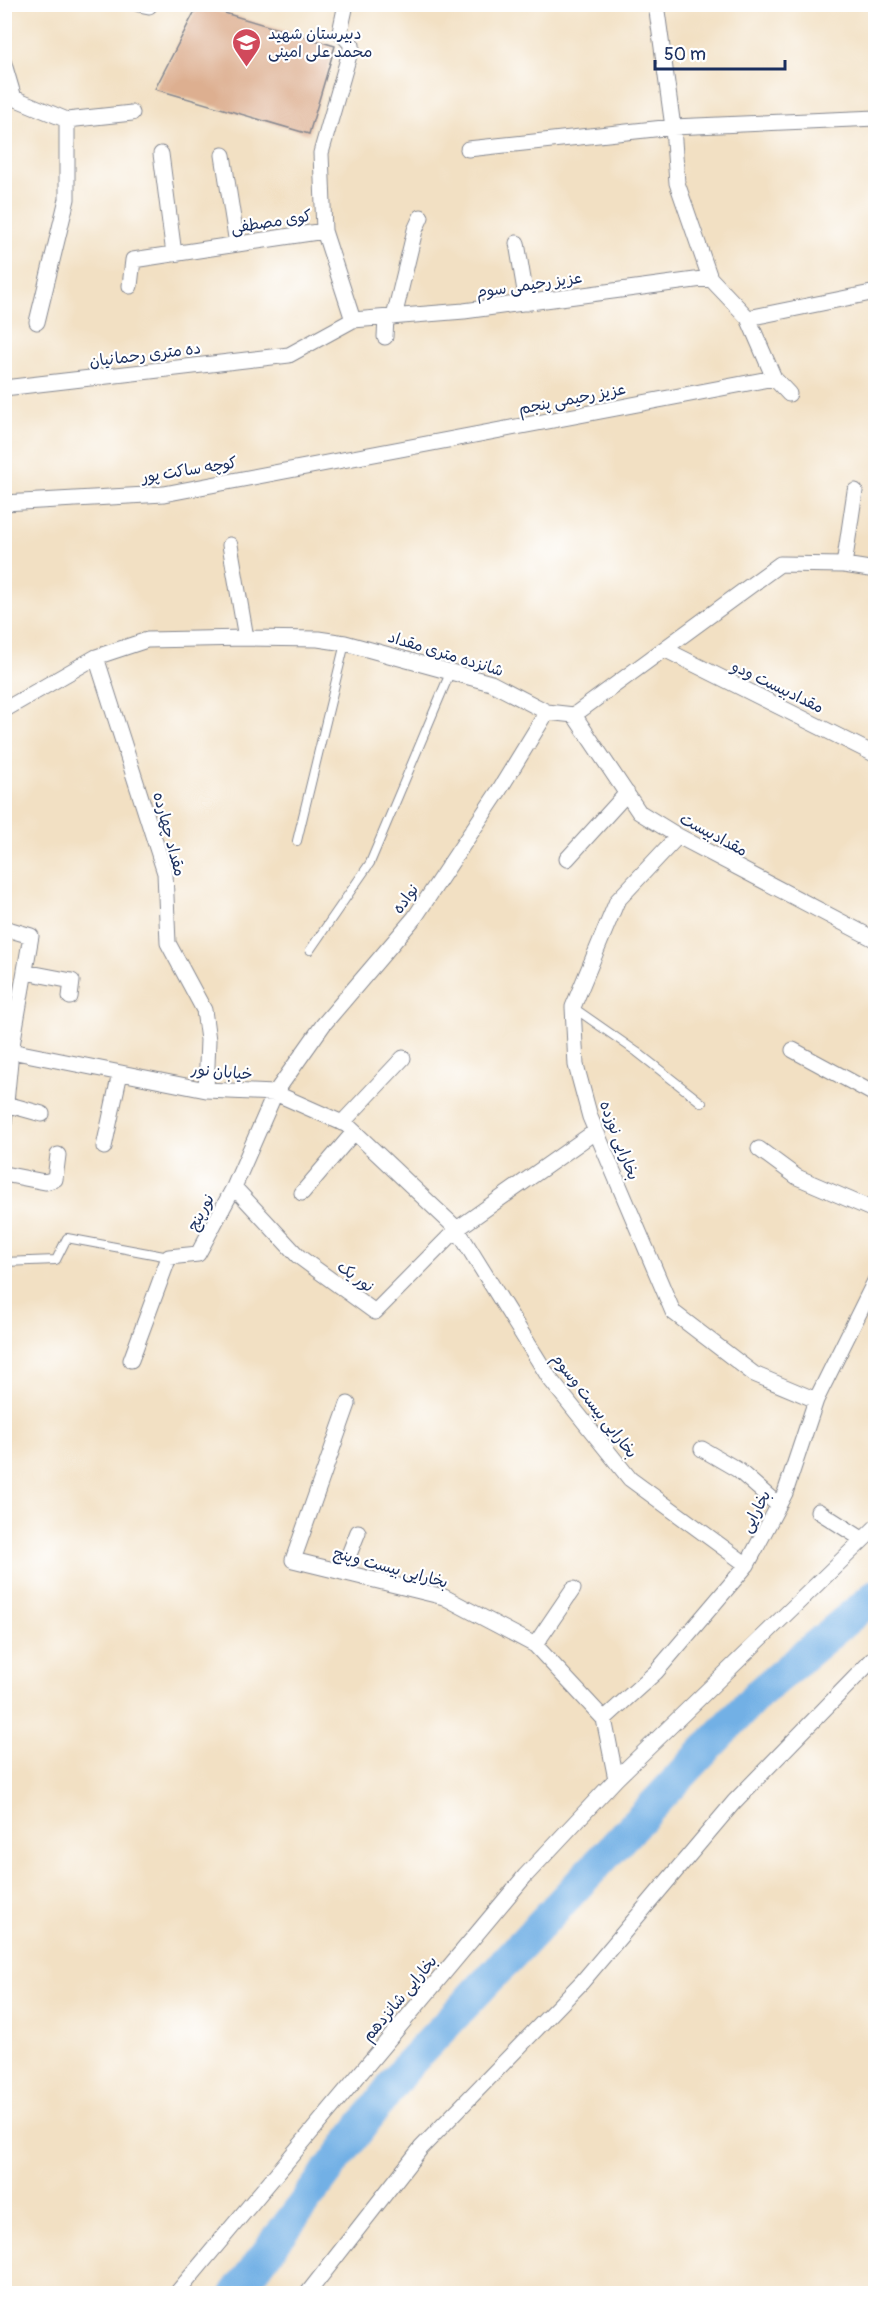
<svg xmlns="http://www.w3.org/2000/svg" width="880" height="2298" viewBox="0 0 880 2298" font-family="Pangolin,'Playpen Sans Arabic',sans-serif">
  <style>
    .lines { fill: none; stroke-linecap: round; stroke-linejoin: round }
    .river { stroke: #72b0e5; stroke-width: 32 }
    .building { fill: #ddaf90 }
    .service-casing { stroke: #868890; stroke-width: 10 }
    .minor-casing { stroke: #868890; stroke-width: 17 }
    .service { stroke: #fff; stroke-width: 8 }
    .minor { stroke: #fff; stroke-width: 15 }
    .labels { text-anchor: middle; stroke-width: 4.5; stroke-linejoin: round; paint-order: stroke }
    .poi-label { font-size: 16px; fill: #1b2f5e; stroke: #fff; text-anchor: start }
    .street-label { font-size: 16px; fill: #1b2f5e; stroke: #fff }
  </style>
  <rect width="100%" height="100%" fill="#fff"/>
  <filter id="ink" filterUnits="userSpaceOnUse"><feTurbulence type="fractalNoise" baseFrequency=".0167" numOctaves="2"/><feDisplacementMap in="SourceGraphic" scale="12" xChannelSelector="R" yChannelSelector="G"/><feConvolveMatrix kernelMatrix="1 2 1 2 8 2 1 2 1" color-interpolation-filters="sRGB"/></filter>
  <filter id="wash" filterUnits="userSpaceOnUse"><feTurbulence type="fractalNoise" baseFrequency=".008" numOctaves="4" result="noise"/><feDisplacementMap in="SourceGraphic" scale="24" xChannelSelector="R" yChannelSelector="G"/><feGaussianBlur stdDeviation="1.35" result="paint"/><feColorMatrix in="noise" values="0 0 0 0 0 0 0 0 0 0 0 0 0 0 0 0 0 1.4 0 .05"/><feComposite in="paint" operator="in"/></filter>
  <g filter="url(#wash)">
    <rect width="100%" height="100%" fill="#f2e0c3"/>
    <g class="lines">
      <path class="river" d="M236,2294l169,-226 353,-374 118,-99"/>
    </g>
    <g id="blocks">
      <path class="building" d="M198,5l137,41 -26,88 -154,-45z"/>
    </g>
  </g>
  <g filter="url(#ink)">
    <use href="#blocks" fill-opacity="0" stroke="#868890" stroke-width="1.5"/>
    <g class="lines">
      <defs>
        <path id="service" d="M297,841l48,-198
          M310,950l60,-87 80,-190
          M574,1008l63,44 65,51
          M4,1262l52,-2 11,-22 102,19"/>
        <path id="minor" d="M139,4l10,2
          M656,4l17,123 4,56 33,95 38,40 26,60 15,16
          M4,64l10,34 53,22v79l-30,123
          M67,120l65,-7
          M468,149l205,-22 203,-9
          M161,154l13,100
          M223,155l14,89
          M324,231l29,89
          M517,243l10,60
          M130,286l3,-26 191,-29 -3,-78 31,-108 -12,-13 6,-28
          M394,317l21,-87 6,-13
          M748,318l128,-26
          M385,337l1,-19
          M4,388l285,-33 64,-35 111,-9 246,-33
          M4,503l160,-9 610,-116
          M230,545l16,93
          M844,565l11,-74
          M664,649l212,106
          M96,657l69,216 3,70 36,67 4,30 -2,50
          M4,710l92,-53 51,-17 99,-2 72,1 27,4 146,40 56,29 27,3 206,-151 64,1 32,5
          M574,715l65,97 39,24 198,104
          M678,836l-61,65 -44,106 3,58 14,52 83,195 81,62 62,26
          M567,859l60,-66
          M4,928l27,8 -20,115 -7,-1
          M25,972l47,9 -2,16
          M793,1050l83,45
          M6,1104l36,10
          M4,1123l7,-72 195,39 69,3 72,32 110,104 93,150 80,100 117,86
          M342,1123l61,-65
          M104,1147l16,-74
          M759,1149l38,28 79,34
          M4,1174l41,8 10,-3 3,-24
          M234,1187l64,69 77,56 82,-83 139,-98
          M302,1193l52,-61
          M131,1360l38,-103 29,-3 36,-67 41,-94 48,-68 92,-108 83,-125 49,-80
          M348,1404l-55,156 151,37 91,48 69,74
          M702,1449l36,21 40,35
          M818,1511l44,28
          M342,1572l16,-40
          M535,1645l38,-56
          M604,1719l52,-47 91,-107 38,-72 31,-93 60,-121
          M604,1719l12,60
          M176,2294l349,-418 91,-97 260,-252
          M307,2294l114,-146 161,-166 152,-180 142,-146"/>
      </defs>
      <use href="#service" class="service-casing"/>
      <use href="#minor" class="minor-casing"/>
      <use href="#service" class="service"/>
      <use href="#minor" class="minor"/>
    </g>
  </g>
  <defs>
    <symbol id="school-pin" viewBox="-11 -11 22 30"><path d="M0 17L-7.5 6A9.5 9.5 0 1 1 7.5 6Z" fill="#d1495b" stroke="#fff"/><path d="M0-5L7-2L0 1L-7-2ZM-4 1L0 2.5L4 1V4Q0 6-4 4Z" fill="#fff"/></symbol>
  </defs>
  <g fill-rule="evenodd">
    <use href="#school-pin" x="230" y="26" width="33" height="45"/>
  </g>
  <g class="labels">
    <g class="poi-label">
      <text x="268" y="39">دبیرستان شهید<tspan x="268" dy="18">محمد علی امینی</tspan></text>
    </g>
    <g class="street-label">
      <text transform="translate(271 221) rotate(-9)" y="6">کوی مصطفی</text>
      <text transform="translate(529 284) rotate(-8)" y="6">عزیز رحیمی سوم</text>
      <text transform="translate(145 354) rotate(-7)" y="6">ده متری رحمانیان</text>
      <text transform="translate(572 398) rotate(-11)" y="6">عزیز رحیمی پنجم</text>
      <text transform="translate(189 469) rotate(-9)" y="6">کوچه ساکت پور</text>
      <text transform="translate(446 653) rotate(17)" y="6">شانزده متری مقداد</text>
      <text transform="translate(778 686) rotate(26)" y="6">مقدادبیست ودو</text>
      <text transform="translate(170 834) rotate(75)" y="6">مقداد چهارده</text>
      <text transform="translate(714 834) rotate(28)" y="6">مقدادبیست</text>
      <text transform="translate(405 898) rotate(-54)" y="6">نواده</text>
      <text transform="translate(222 1071) rotate(5)" y="6">خیابان نور</text>
      <text transform="translate(620 1140) rotate(69)" y="6">بخارایی نوزده</text>
      <text transform="translate(200 1212) rotate(-62)" y="6">نورپنج</text>
      <text transform="translate(356 1276) rotate(36)" y="6">نور یک</text>
      <text transform="translate(595 1405) rotate(52)" y="6">بخارایی بیست وسوم</text>
      <text transform="translate(755 1511) rotate(-62)" y="6">بخارایی</text>
      <text transform="translate(391 1567) rotate(15)" y="6">بخارایی بیست وپنج</text>
      <text transform="translate(399 1998) rotate(-50)" y="6">بخارایی شانزدهم</text>
    </g>
  </g>
  <rect width="880" height="2298" fill="none" stroke="#fff" stroke-width="24"/>
  <path d="M655 60v9h130v-9" fill="none" stroke="#1b2f5e" stroke-width="3"/>
  <text x="664" y="60" font-size="18" fill="#1b2f5e" stroke="#ffffff" stroke-width="4.5" paint-order="stroke">50 m</text>
</svg>
